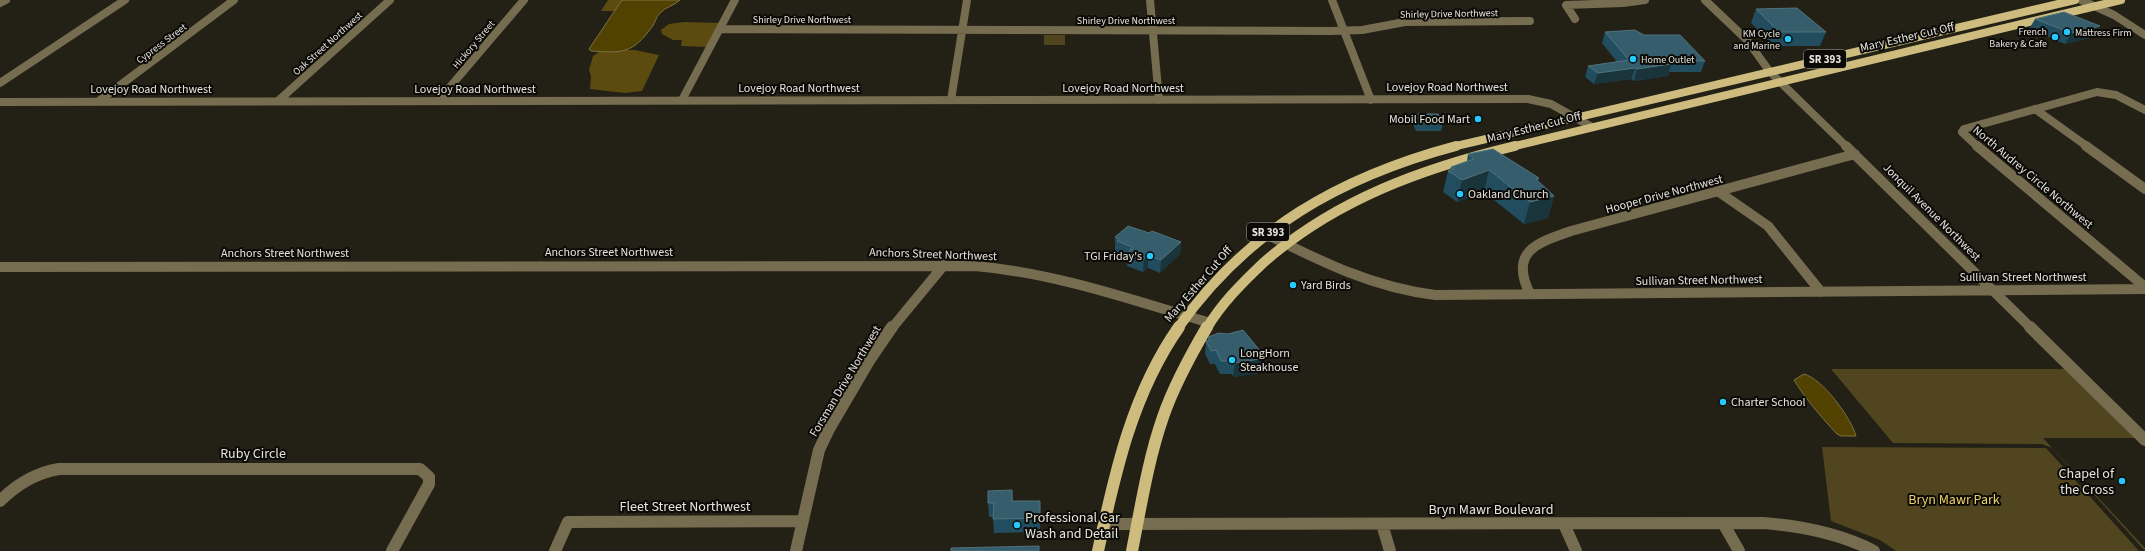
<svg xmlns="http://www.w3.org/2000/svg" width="2145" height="551" viewBox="0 0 2145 551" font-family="'Source Sans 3',sans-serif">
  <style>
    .green { fill: #50451e }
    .forest { fill: #5b4b0f }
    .water { fill: #514201; stroke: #7d7243 }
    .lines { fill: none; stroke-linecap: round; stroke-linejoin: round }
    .minor-far2 { stroke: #766d50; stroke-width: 8 }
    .minor-far1 { stroke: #766d50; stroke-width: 10 }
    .minor { stroke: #766d50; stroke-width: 12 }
    .major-far2 { stroke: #cdbc7e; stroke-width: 8 }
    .major-far1 { stroke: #cdbc7e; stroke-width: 10 }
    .major { stroke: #cdbc7e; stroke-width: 12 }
    .wall { fill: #214d5e }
    .shaded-wall { fill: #19343b }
    .building { fill: #365d6b; stroke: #51727d }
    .poi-dot { fill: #26c9fe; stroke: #0b0a06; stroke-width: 1.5 }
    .labels { text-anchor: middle; stroke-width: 4; stroke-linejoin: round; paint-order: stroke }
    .far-street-label { font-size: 10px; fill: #e5e3dd; stroke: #0b0a06 }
    .far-poi-label { font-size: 10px; fill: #e5e3dd; stroke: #0b0a06; text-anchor: end }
    .shield { fill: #0b0a06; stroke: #a4a29c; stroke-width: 1 }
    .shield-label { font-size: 11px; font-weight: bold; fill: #e5e3dd }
    .street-label { font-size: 12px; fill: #e5e3dd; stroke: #0b0a06 }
    .poi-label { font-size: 12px; fill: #e5e3dd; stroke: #0b0a06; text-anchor: start }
    .near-street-label { font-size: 14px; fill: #e5e3dd; stroke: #0b0a06 }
    .near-poi-label { font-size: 14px; fill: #e5e3dd; stroke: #0b0a06; text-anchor: end }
    .near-park-label { font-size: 14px; fill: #edd068; stroke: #0b0a06 }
  </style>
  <rect width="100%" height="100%" fill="#232016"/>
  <path class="green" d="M1044,35h21v10h-21z
    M1831,369h236l70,69h-94l102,110v3l-93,-103 -10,-4 -149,-1z
    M1822,447l224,1 93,103h-243l-16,-11 -49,-19z"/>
  <path class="forest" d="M608,0h15l-8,11h-14z
    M684,22l36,1 -13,24 -26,-1 1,-6h-9l-11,-6 -1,-4 8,-6z
    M602,50h33l24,5 -17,36 -17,2 -35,-4 1,-13 -2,-6 4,-14z"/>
  <path class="water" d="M622,0h58c-6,6 -15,7 -20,13 -4,4 -5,10 -8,14 -20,27 -29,26 -61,24l-2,-2z
    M1804,374c19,5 47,44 52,62h-15l-4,-2c-15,-16 -32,-36 -43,-54z"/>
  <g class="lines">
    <path class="minor-far2" d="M1150,0l9,100
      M1332,0l39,100
      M1705,0l42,40 23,32 77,75
      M2081,0l33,15 31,20
      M0,3l6,-3
      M1575,19l-9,-14 57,-2 22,-3
      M720,29l610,2 32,-1 43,-8 125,-1
      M0,83l125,-83
      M682,100l53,-100
      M951,100l16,-100
      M99,101l135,-101
      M278,101l112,-101
      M438,101l86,-101
      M0,102l1528,-3 23,5 41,23
      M2035,109l53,38
      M1978,147l-16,-15 2,-3 133,-37 19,3 29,15"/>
    <path class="minor-far1" d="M1846,146l185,182
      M1977,146l168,141
      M2086,146l59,43
      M1719,192l49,34 53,66
      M1266,234c56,28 106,53 169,61l710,-6
      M0,267l975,-1c81,7 157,34 235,57
      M1530,294c-21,-42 6,-51 41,-63l284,-77
      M892,328l52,-63"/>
    <path class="minor" d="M2030,327l115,113
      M0,501c17,-17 35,-28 59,-32h361l9,8v7l-37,67
      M1723,523l16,28
      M1104,524l659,-1c39,3 76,10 111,28
      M1382,524l8,27
      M1564,524l12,27
      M555,551l13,-29 235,-1
      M796,551l23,-101 10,-21 41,-70 22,-32"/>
    <path class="major-far2" d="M1452,147l623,-147
      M1511,147l610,-147"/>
    <path class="major-far1" d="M1178,328c70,-99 162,-151 278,-182
      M1207,328c14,-24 35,-45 55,-64 72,-64 161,-96 253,-118"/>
    <path class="major" d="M1098,551c17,-78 34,-157 81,-224
      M1132,551c9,-45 16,-91 31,-134 11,-32 27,-61 44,-90"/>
  </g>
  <path class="wall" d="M1756,9l70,23 -6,14h-46l-23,-23z
    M2035,19l59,18 -29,7 -36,-15z
    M1605,32l39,3 61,26 -4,11h-32l-1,4 -34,5 -3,-2 -37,5 -9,-7 3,-11 29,-4 -15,-19z
    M1414,114l29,9 -2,8h-25l-4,-9z
    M1468,154l71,24 -1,3 16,15 -6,22 -24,6 -40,-32 -27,10 -14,-10 5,-21 2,-1 1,-3 16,-6z
    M1149,233l32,9 -1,12 -20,19 -12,-5 -5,4 -16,-6 1,-8 -12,-4v-3l-1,-1v-13z
    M1208,337l57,35 -32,5 -1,-3h-12l-5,-10h-5l-5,-10 1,-13 2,-1z
    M1012,490l1,11h27v31l-46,1 -1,-16h-4l-1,-14z"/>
  <path class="shaded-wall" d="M2100,26l-6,11 -29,7 6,-11z
    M1671,64l-3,12 -34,5 3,-12z
    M1635,68l-4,11 -37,5 4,-11z
    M1489,170l-5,22 -27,10 5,-22z
    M1554,196l-6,22 -24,6 6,-22z
    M1181,242l-1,12 -20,19 1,-13z
    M1148,255v13l-5,4 1,-13z
    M1266,358l-1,14 -32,5 2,-14z
    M1040,501l1,14 -1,17z"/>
  <path class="building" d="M1797,8l29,24h-47l-23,-23z
    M2064,12l36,14 -29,7 -36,-14z
    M1635,30l9,5h36l25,26h-39l5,3 -34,5 -2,-1 -37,5 -10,-7 41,-6 -24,-28z
    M1414,114h24l5,9h-25z
    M1493,149l46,29 -3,1 18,17 -24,6 -41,-32 -27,10 -14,-9 6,-2 -3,-2 23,-8 -6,-5z
    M1128,226l21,7 3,-2 29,11 -20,18 -13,-5 -4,4 -16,-6 4,-6 -15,-6 2,-2 -4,-2z
    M1243,330l23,28 -31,5 -2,-2h-12l-5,-11 -5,1 -5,-10 4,-1 -2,-3 11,-4 9,1z
    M1012,490v11h28v17l-47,1 1,-16h-6v-12z
    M1039,546v5h-88v-3z"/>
  <g class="poi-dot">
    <circle cx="2067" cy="32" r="4"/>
    <circle cx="2055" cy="37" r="4"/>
    <circle cx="1788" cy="39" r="4"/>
    <circle cx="1633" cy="59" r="4"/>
    <circle cx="1478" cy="119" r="4"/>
    <circle cx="1460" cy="194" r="4"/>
    <circle cx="1150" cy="256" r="4"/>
    <circle cx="1293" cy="285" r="4"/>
    <circle cx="1232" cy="360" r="4"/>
    <circle cx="1723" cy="402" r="4"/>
    <circle cx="2122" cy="481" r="4"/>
    <circle cx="1017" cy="525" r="4"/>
  </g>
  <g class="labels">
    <g class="far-street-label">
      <text transform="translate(1449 13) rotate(-1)" y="4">Shirley Drive Northwest</text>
      <text x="802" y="23">Shirley Drive Northwest</text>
      <text x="1126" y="24">Shirley Drive Northwest</text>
      <text transform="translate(161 43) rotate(-37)" y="4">Cypress Street</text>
      <text transform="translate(327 43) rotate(-42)" y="4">Oak Street Northwest</text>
      <text transform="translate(473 44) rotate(-50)" y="4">Hickory Street</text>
    </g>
    <g class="far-poi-label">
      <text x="2047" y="35">French<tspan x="2047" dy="12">Bakery &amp; Cafe</tspan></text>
      <text x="2075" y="36" text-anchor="start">Mattress Firm</text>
      <text x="1780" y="37">KM Cycle<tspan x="1780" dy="12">and Marine</tspan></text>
      <text x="1641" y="63" text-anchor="start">Home Outlet</text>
    </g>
    <g class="shield">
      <rect x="1804" y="50" width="42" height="18" rx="3"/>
      <rect x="1247" y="223" width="42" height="18" rx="3"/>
    </g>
    <g class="shield-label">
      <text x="1825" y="63">SR 393</text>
      <text x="1268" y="236">SR 393</text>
    </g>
    <g class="street-label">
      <text transform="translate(1907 37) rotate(-13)" y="4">Mary Esther Cut Off</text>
      <text x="1447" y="91">Lovejoy Road Northwest</text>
      <text x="799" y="92">Lovejoy Road Northwest</text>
      <text x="1123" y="92">Lovejoy Road Northwest</text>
      <text x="151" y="93">Lovejoy Road Northwest</text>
      <text x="475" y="93">Lovejoy Road Northwest</text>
      <text transform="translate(1534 127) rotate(-14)" y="4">Mary Esther Cut Off</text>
      <text transform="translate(2033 177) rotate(40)" y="4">North Audrey Circle Northwest</text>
      <text transform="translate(1664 194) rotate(-15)" y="4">Hooper Drive Northwest</text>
      <text transform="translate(1932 212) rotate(45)" y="4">Jonquil Avenue Northwest</text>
      <text x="609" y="256">Anchors Street Northwest</text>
      <text x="285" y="257">Anchors Street Northwest</text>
      <text transform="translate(933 254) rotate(2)" y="4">Anchors Street Northwest</text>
      <text x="2023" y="281">Sullivan Street Northwest</text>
      <text transform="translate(1699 280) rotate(-1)" y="4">Sullivan Street Northwest</text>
      <text transform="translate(1198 284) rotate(-49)" y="4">Mary Esther Cut Off</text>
      <text transform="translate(845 381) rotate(-59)" y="4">Forsman Drive Northwest</text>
    </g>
    <g class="poi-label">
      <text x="1470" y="123" text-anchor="end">Mobil Food Mart</text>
      <text x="1468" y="198">Oakland Church</text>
      <text x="1142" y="260" text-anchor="end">TGI Friday's</text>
      <text x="1301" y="289">Yard Birds</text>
      <text x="1240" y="357">LongHorn<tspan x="1240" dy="14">Steakhouse</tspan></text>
      <text x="1731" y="406">Charter School</text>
    </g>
    <g class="near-street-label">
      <text x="253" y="458">Ruby Circle</text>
      <text x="685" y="511">Fleet Street Northwest</text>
      <text x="1491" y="514">Bryn Mawr Boulevard</text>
    </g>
    <g class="near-poi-label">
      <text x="2114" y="478">Chapel of<tspan x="2114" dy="16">the Cross</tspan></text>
      <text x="1025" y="522" text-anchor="start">Professional Car<tspan x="1025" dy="16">Wash and Detail</tspan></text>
    </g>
    <g class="near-park-label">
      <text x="1954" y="504">Bryn Mawr Park</text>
    </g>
  </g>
</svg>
